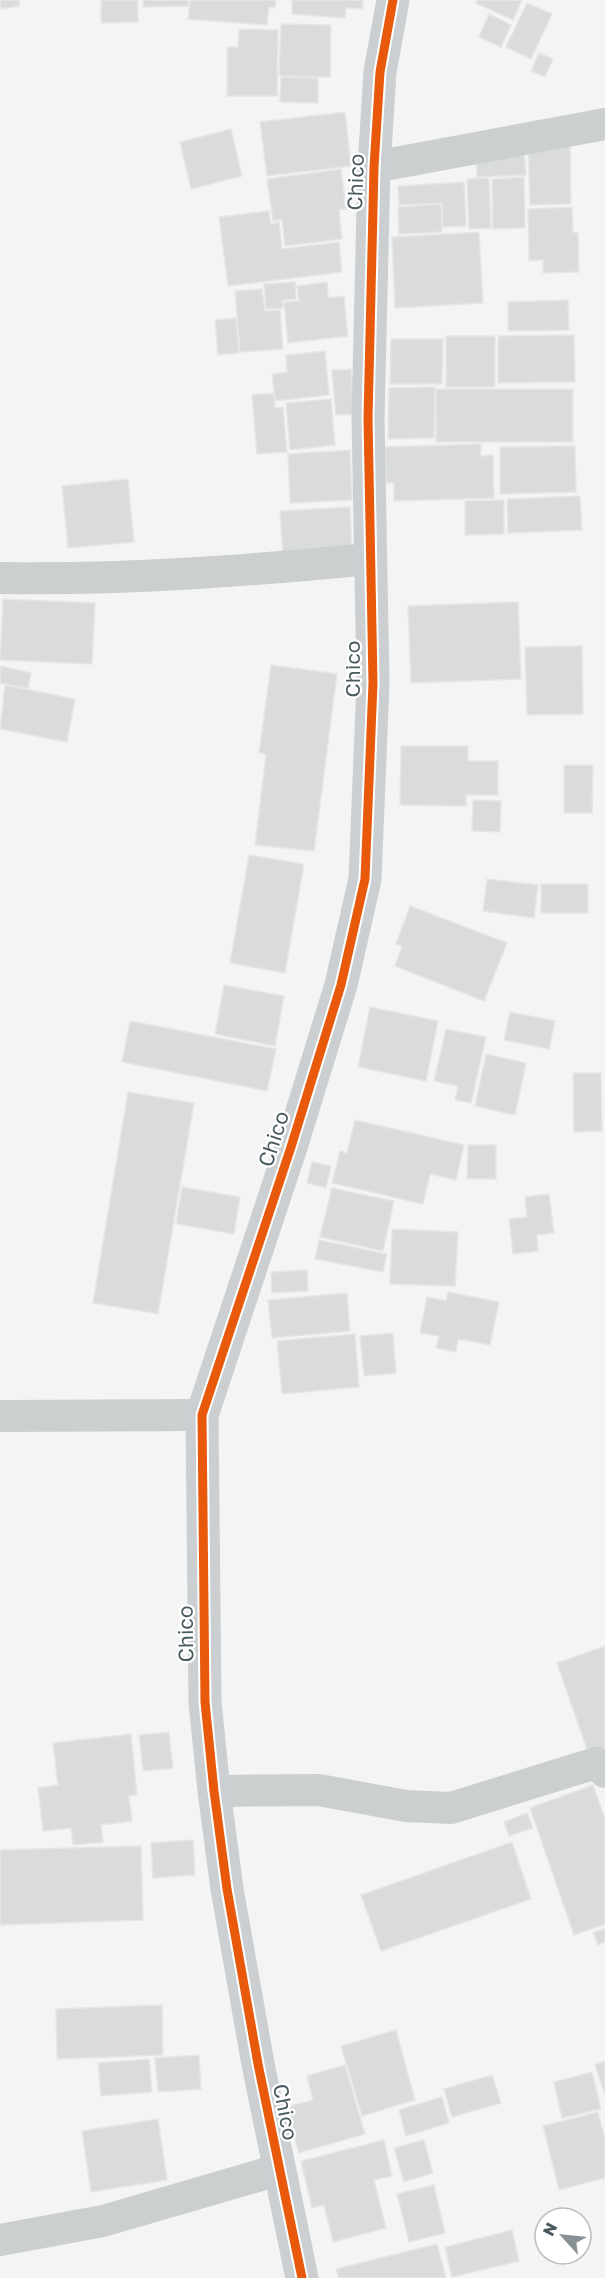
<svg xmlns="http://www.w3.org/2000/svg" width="605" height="2278" viewBox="0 0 605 2278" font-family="'Golos Text',sans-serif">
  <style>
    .building { fill: #dadcdc; stroke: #e5e6e7; stroke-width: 1.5 }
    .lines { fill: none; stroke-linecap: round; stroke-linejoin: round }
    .street { stroke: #cbcfcf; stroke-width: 32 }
    .secondary { stroke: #cbcfd1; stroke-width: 33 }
    .cycleway-casing { stroke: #fff; stroke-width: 13 }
    .cycleway { stroke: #e8590c; stroke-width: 9 }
    .labels { text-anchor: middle; stroke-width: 4.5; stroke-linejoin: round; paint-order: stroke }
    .street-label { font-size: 21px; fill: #4a5b60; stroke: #fff }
  </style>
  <rect width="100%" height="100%" fill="#f4f4f4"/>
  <path class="building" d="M0,0h19l1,6 -20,3z
    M101,0h37v22l-37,1z
    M143,0h45v6l-45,1z
    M190,0h86l-1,8 -6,-1 -2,18 -79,-6z
    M290,0h73v9l-17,-1 -1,10 -53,-4v-14z
    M477,0h45l-9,20 -37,-17z
    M527,3l25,11 -21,45 -25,-12z
    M489,14l22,11 -10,22 -22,-10z
    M281,24l50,1 -1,52 -51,-1z
    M239,29l39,1 -1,66h-50v-49h11z
    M539,53l14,6 -8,18 -14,-6z
    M281,77l37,1v25l-38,-1z
    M345,112l6,54 -84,10 -7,-54z
    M231,129l11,47 -51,13 -11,-47z
    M528,146h42l1,58 -41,1z
    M524,153l2,22 -49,2 -1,-22z
    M341,169l5,40 -7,1 3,29 -57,7 -3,-27 -9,2 -6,-42z
    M524,177l1,51 -32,1 -1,-50z
    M489,178l2,50 -22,1 -2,-50z
    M464,182l2,44 -23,1 -1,-24 -43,2 -1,-19z
    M441,204l1,28 -43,2 -1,-27z
    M572,207l1,25 5,1 1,39 -36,1v-13l-14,1 -1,-52z
    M269,211l2,13 8,-2 3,27 57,-7 3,30 -114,14 -9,-69z
    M479,232l4,71 -88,5 -3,-71z
    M295,282l1,17 -13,1v8l-17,1 -2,-25z
    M327,282l1,16 16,-2 4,40 -60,7 -4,-41 15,-1 -2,-15z
    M262,289l3,22 15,-1 3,39 -43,3 -5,-61z
    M568,300l1,30 -61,1v-29z
    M236,318l3,35 -21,2 -3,-35z
    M574,335l1,47 -77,1v-47z
    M446,336h49v51h-49z
    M391,339h52l-1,45h-52z
    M325,351l4,44 -54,6 -3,-27 15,-2 -1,-17z
    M351,369l3,45 -18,1 -4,-45z
    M435,387l-1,51 -46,1 1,-51z
    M436,389h137v53h-137z
    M274,393l1,15 8,-1 4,45 -30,2 -5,-59z
    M331,399l4,46 -45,5 -4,-47z
    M481,444v12l12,-1 1,43 -100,3v-18h-8l-1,-36z
    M575,446l1,46 -76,2v-47z
    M350,450l2,50 -62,3 -2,-49z
    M128,479l6,63 -66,6 -6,-62z
    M580,496l2,34 -74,3 -1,-34z
    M504,500v34l-39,1v-34z
    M350,507l2,47 -69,4 -3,-47z
    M3,599l92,4 -3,61 -92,-4z
    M518,602l3,77 -110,4 -3,-77z
    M582,646l1,68 -56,1 -2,-68z
    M271,665l66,9 -23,177 -59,-6 11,-91 -7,-1z
    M0,666l31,7 -3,15 -28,-5z
    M5,685l70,14 -8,43 -67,-13z
    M401,746h67v15h30v34h-32v11l-66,-1z
    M564,765h29l-1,48h-28z
    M473,800l28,1 -1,31 -28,-1z
    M249,855l55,9 -19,109 -55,-10z
    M487,879l51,6 -4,33 -51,-7z
    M541,884h47v29h-47z
    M410,906l97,37 -23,58 -89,-35 7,-20 -6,-2z
    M224,985l60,11 -9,50 -60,-12z
    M370,1007l68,14 -12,60 -68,-14z
    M510,1012l45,9 -6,28 -45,-9z
    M130,1021l146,28 -9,42 -145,-29z
    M446,1029l40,8 -15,66 -16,-3 3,-14 -24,-5z
    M486,1054l40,9 -11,52 -40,-9z
    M573,1073h28l1,58 -28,1z
    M128,1092l66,11 -36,211 -65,-11z
    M355,1120l109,25 -8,35 -26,-6 -7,30 -91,-21 8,-32 7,2z
    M468,1145h28v34h-29z
    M312,1162l19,4 -5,22 -19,-5z
    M182,1187l58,10 -6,37 -58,-10z
    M332,1188l62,13 -11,50 -63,-14z
    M549,1194l5,39 -17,2 1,16 -25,3 -4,-35 18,-2 -2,-20z
    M392,1229l66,3 -3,54 -65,-2z
    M319,1240l68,14 -4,18 -68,-13z
    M307,1270l1,21 -36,2 -1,-21z
    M448,1292l51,10 -9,43 -32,-6 -2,13 -20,-4 3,-12 -19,-3 7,-36 19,4z
    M347,1293l3,38 -78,7 -4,-38z
    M393,1333l3,40 -32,3 -4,-40z
    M355,1334l4,53 -77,7 -5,-53z
    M605,1646v103l-16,6 -32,-92z
    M169,1732l4,36 -30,3 -4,-36z
    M131,1734l6,61 -8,1 3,25 -31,4 2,17 -30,3 -2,-17 -28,3 -5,-43 20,-3 -5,-42z
    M593,1785l12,34v105l-31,11 -44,-127z
    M527,1813l6,15 -24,8 -5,-14z
    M193,1840l2,35 -42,3 -2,-35z
    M512,1842l19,57 -150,52 -20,-56z
    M141,1846l2,74 -143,5v-75z
    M605,1928v14l-7,3 -5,-12z
    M162,2005l1,50 -106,4 -1,-50z
    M396,2030l19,70 -53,16 -21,-70z
    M199,2055l2,34 -43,3 -3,-34z
    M149,2059l3,33 -51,4 -3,-33z
    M605,2061v34l-10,-30z
    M345,2065l20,69 -66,19 -13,-46 27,-7 -6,-24z
    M592,2072l9,37 -39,9 -8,-36z
    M492,2075l9,28 -49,14 -8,-28z
    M442,2097l7,26 -43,13 -7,-26z
    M598,2112l7,27v39l-46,12 -16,-64z
    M158,2119l9,61 -76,12 -9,-61z
    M384,2140l8,36 -18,4 12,48 -53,14 -9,-37 -12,3 -11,-47z
    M424,2140l9,33 -29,9 -10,-34z
    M434,2185l11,48 -36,9 -12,-48z
    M512,2230l7,31 -67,16 -7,-30z
    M437,2244l9,34h-107l-3,-9z"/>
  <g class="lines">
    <path class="street" d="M374,167l231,-43
      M0,578c124,2 246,-7 370,-19
      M0,1416l202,-1
      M214,1791l105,-1 87,16 45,2 145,-45 9,9
      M0,2240l103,-19 175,-51"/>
    <path class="secondary" d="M302,2278l-44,-214 -31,-175 -13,-98 -9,-89 -3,-287 89,-268 50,-162 24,-106 8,-196 -5,-265 6,-251 6,-95 13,-72"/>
    <defs>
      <path id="cycleway" d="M302,2278l-44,-214 -31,-175 -13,-98 -9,-89 -3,-287 89,-268 50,-162 24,-106 8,-196 -5,-265 6,-251 6,-95 13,-72"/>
    </defs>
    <use href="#cycleway" class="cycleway-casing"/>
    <use href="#cycleway" class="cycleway"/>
  </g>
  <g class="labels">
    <g class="street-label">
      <text transform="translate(356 182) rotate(-88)" y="7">Chico</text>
      <text transform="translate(353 669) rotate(-90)" y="7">Chico</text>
      <text transform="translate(274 1139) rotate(-72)" y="7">Chico</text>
      <text transform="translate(186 1634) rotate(-91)" y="7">Chico</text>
      <text transform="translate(285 2112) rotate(79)" y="7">Chico</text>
    </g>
  </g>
  <g transform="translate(563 2236) rotate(297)"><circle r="28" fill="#ffffff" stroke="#b7bdbf" stroke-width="1.5"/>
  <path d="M0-4.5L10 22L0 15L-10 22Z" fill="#869194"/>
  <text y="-9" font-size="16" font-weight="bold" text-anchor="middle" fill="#4a5b60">N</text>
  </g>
</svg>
